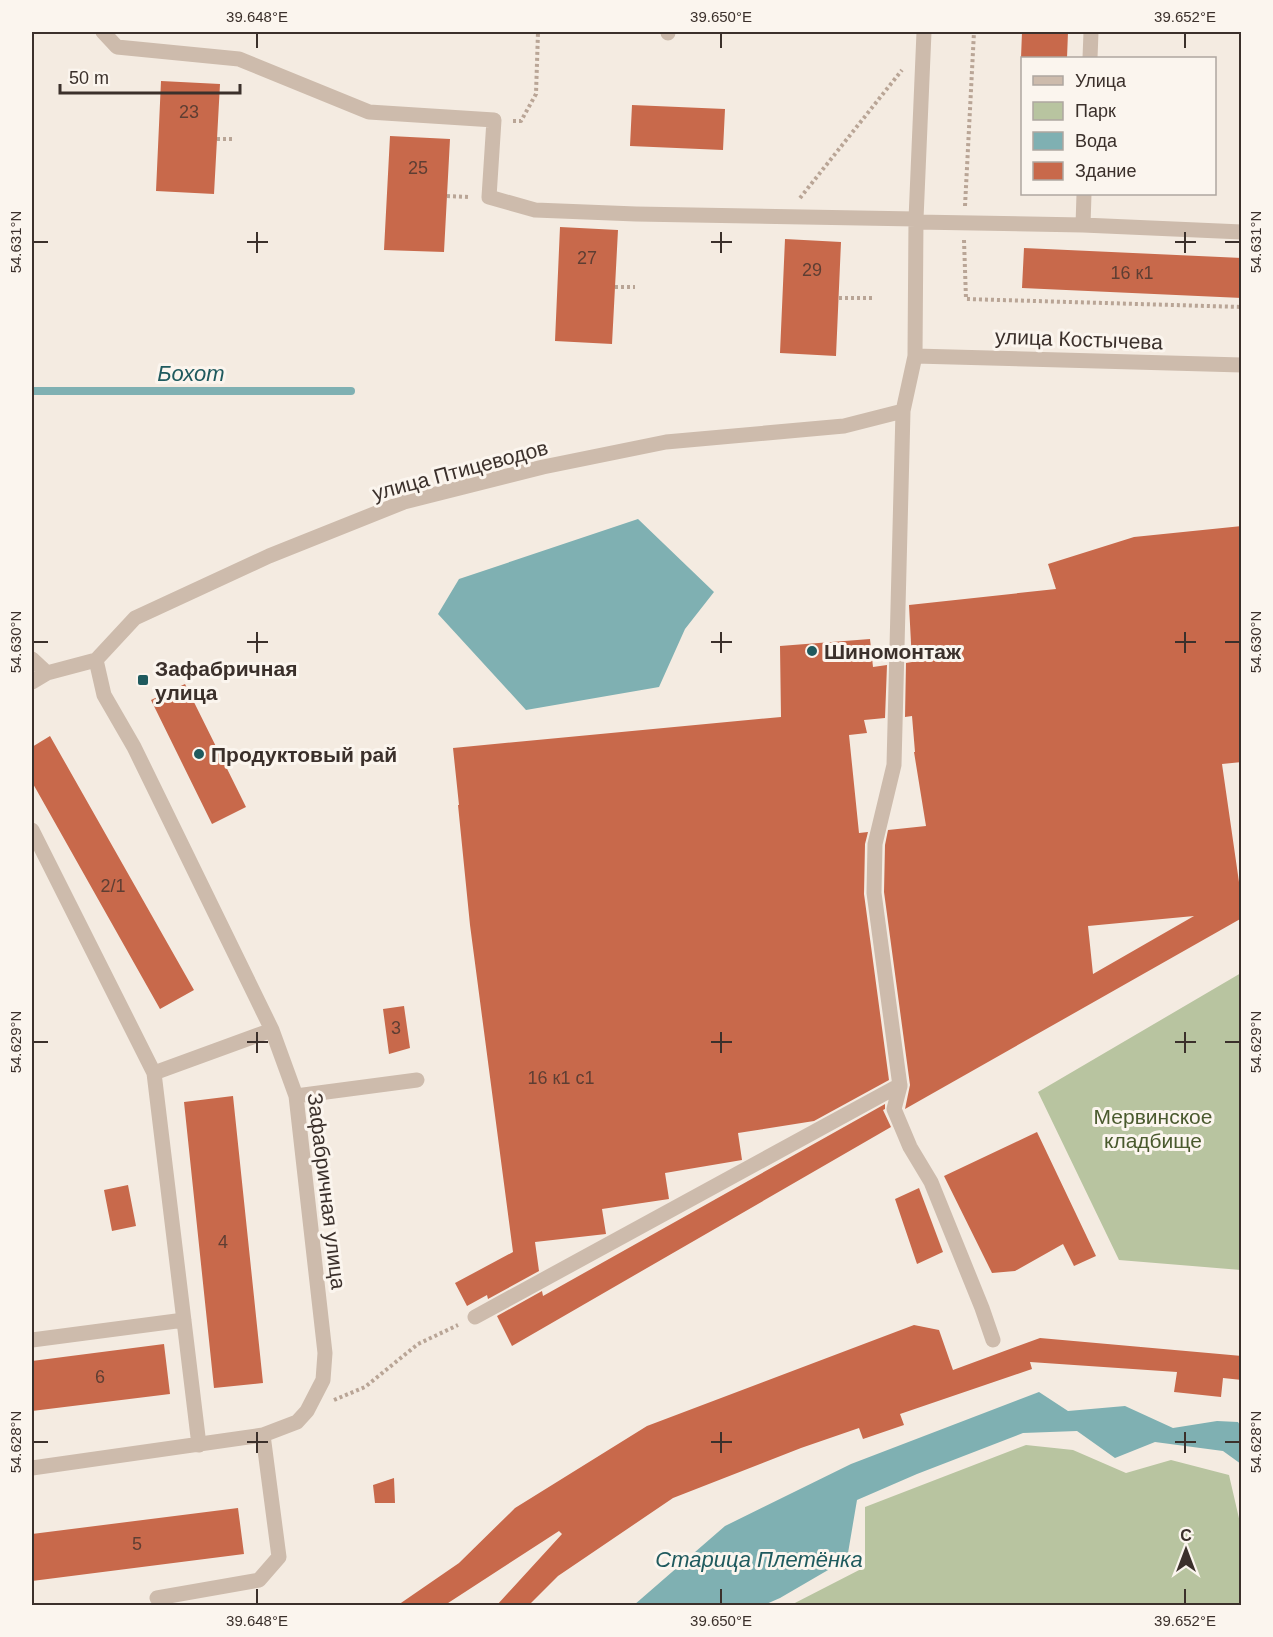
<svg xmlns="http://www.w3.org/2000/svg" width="1273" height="1637" viewBox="0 0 1273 1637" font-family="Arial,sans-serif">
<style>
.green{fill:#b8c4a0}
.water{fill:#7fb0b2}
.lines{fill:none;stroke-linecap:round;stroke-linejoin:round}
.stream{stroke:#7fb0b2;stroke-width:8}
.building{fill:#c8694b;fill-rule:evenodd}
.path{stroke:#b9a596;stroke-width:4;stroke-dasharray:3 3;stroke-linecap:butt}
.minor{stroke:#cdbbac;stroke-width:15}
.ticks{fill:none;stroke:#3b302b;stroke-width:2}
.poi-dot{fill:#1f5a5e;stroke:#fbf5ee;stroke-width:2}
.labels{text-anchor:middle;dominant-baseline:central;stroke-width:6;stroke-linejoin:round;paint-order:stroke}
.number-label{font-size:18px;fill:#5e3e33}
.street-label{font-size:21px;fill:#3b302b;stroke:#fbf5ee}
.poi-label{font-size:21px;font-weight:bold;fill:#3b302b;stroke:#fbf5ee;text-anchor:start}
.park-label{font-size:21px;fill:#4a5a2e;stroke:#fbf5ee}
.water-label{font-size:22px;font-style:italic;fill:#1f5a5e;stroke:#fbf5ee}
.neatline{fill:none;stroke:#3b302b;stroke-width:2}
.ticks-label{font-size:15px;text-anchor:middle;fill:#3b302b}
</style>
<rect width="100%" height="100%" fill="#f4ebe1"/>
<path class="green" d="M1241 973V1270L1119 1260 1038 1092Z
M1026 1445 1073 1450 1126 1473 1171 1460 1229 1475 1241 1527V1605H791L865 1567V1507Z"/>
<path class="water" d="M638 519 714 592 685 629 659 687 526 710 438 614 459 579Z
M1039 1392 1068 1411 1125 1406 1173 1428 1217 1421 1238 1422 1241 1427V1464L1223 1451 1155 1442 1115 1458 1077 1431 1023 1433 917 1474 857 1500 847 1559 780 1598 764 1605H634L725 1526 851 1464Z"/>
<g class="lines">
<path class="stream" d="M32 391H351"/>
</g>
<path class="building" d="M1022 32H1068L1067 58H1021Z
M161 81 220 84 214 194 156 191Z
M632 105 725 109 723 150 630 146Z
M390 136 450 139 444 252 384 250Z
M560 227 618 230 612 344 555 341Z
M785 239 841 242 836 356 780 353Z
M1024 248 1242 258V298L1022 288Z
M1242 526V762L1222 764 1240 889H1242V918L905 1109 910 1085 884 892 885 845 888 830 926 826 914 752H915L912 716 905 717 906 663 912 662 909 605 1056 589 1048 564 1134 537ZM1194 916 1093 974 1088 926Z
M870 639 873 667 887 665 885 718 864 720 867 733 849 735 859 833 868 832 865 844 864 894 889 1080 814 1121 738 1133 742 1160 665 1173 669 1199 602 1209 606 1234 535 1242 539 1271 488 1299 487 1295 467 1306 455 1283 513 1252 470 925 458 805H459L453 748 781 717 780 646Z
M185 684 246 807 212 824 151 700Z
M50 736 194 990 160 1009 32 782V747Z
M404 1006 410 1048 389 1054 383 1009Z
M233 1096 263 1383 214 1388 184 1102Z
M885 1104V1109L883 1110 891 1127 512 1346 497 1316 542 1291 543 1296Z
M1037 1132 1096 1256 1074 1266 1063 1244 1015 1271 992 1273 944 1176Z
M128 1185 136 1226 112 1231 104 1190Z
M919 1188 943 1252 917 1264 895 1199Z
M914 1325 939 1330 953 1370 1040 1338 1242 1356V1380L1223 1378 1221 1397 1174 1392 1177 1372 1030 1362 1032 1369 900 1414 904 1425 863 1439 859 1428 801 1448 673 1498 558 1576 529 1605H497L562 1534 559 1531 445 1605H398L459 1563 515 1508 647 1426Z
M164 1344 170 1394 32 1411V1361Z
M394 1478 395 1503H375L373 1485Z
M238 1508 244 1554 32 1581V1534Z"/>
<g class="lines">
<path class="path" d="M513 121H521L536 94 538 32
M217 139H235
M447 196 470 197
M800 198 902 70
M965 206 974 32
M964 240 966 299 1242 307
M615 287H635
M839 298H875
M334 1400 365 1387 418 1344 458 1325"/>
<path class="minor" d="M103 32 117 47 239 59 369 112 494 120 489 197 535 210 636 214 916 219
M924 32 916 219 915 356 903 411 894 765 875 844 874 893 900 1086 894 1109 910 1147 931 1182 982 1308 993 1340
M668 33V32
M1090 58 1091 32
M916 222 1083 225 1242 232
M1083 225 1084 194
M915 356 1242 365
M32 659 47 673
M32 682 47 673 96 660 135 618 269 556 404 502 543 467 666 442 844 426 903 411
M32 830 154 1073 199 1445
M154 1073 272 1030
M296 1096 417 1080
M475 1317 900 1085
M32 1340 184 1320
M32 1468 263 1435 297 1422 307 1411 323 1380 325 1353 296 1096 272 1030 134 747 104 695 96 660
M157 1598 259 1580 279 1557 263 1435"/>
</g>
<path class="ticks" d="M257 33V48M721 33V48M1185 33V48M257 232V253M721 232V253M1185 232V253M33 242H48M247 242H268M711 242H732M1175 242H1196M1225 242H1240M257 632V653M721 632V653M1185 632V653M33 642H48M247 642H268M711 642H732M1175 642H1196M1225 642H1240M257 1032V1053M721 1032V1053M1185 1032V1053M33 1042H48M247 1042H268M711 1042H732M1175 1042H1196M1225 1042H1240M257 1432V1453M721 1432V1453M1185 1432V1453M33 1442H48M247 1442H268M711 1442H732M1175 1442H1196M1225 1442H1240M257 1589V1604M721 1589V1604M1185 1589V1604"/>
<g class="poi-dot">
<circle cx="812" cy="651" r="6"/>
<rect x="137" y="674" width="12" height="12" rx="3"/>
<circle cx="199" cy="754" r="6"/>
</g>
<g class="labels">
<g class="number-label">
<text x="189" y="112">23</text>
<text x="418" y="168">25</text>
<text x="587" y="258">27</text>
<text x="812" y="270">29</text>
<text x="1132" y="273">16 к1</text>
<text x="113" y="886">2/1</text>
<text x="396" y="1028">3</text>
<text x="561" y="1078">16 к1 с1</text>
<text x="223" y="1242">4</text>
<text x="100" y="1377">6</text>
<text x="137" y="1544">5</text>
</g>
<g class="street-label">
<text transform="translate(1079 339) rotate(2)">улица Костычева</text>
<text transform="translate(460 470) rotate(-15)">улица Птицеводов</text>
<text transform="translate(327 1191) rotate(83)">Зафабричная улица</text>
</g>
<g class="poi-label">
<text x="824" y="651">Шиномонтаж</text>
<text x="155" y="668">Зафабричная<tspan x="155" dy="24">улица</tspan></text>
<text x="211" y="754">Продуктовый рай</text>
</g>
<g class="park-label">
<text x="1153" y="1116">Мервинское<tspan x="1153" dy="24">кладбище</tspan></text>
</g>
<g class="water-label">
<text x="191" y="373">Бохот</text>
<text x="759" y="1559">Старица Плетёнка</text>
</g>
</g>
<rect width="1273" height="1637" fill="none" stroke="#fbf5ee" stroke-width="66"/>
<rect x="1021" y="57" width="195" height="138" fill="#fbf5ee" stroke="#aea6a0" stroke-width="1.5"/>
<rect x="1033" y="76" width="30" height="9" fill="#cdbbac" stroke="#aea6a0" stroke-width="1.5"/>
<text x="1075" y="87" font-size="18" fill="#3b302b">Улица</text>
<rect x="1033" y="102" width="30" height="18" fill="#b8c4a0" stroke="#aea6a0" stroke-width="1.5"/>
<text x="1075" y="117" font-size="18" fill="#3b302b">Парк</text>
<rect x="1033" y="132" width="30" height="18" fill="#7fb0b2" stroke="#aea6a0" stroke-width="1.5"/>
<text x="1075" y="147" font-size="18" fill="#3b302b">Вода</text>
<rect x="1033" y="162" width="30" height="18" fill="#c8694b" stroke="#aea6a0" stroke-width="1.5"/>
<text x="1075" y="177" font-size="18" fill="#3b302b">Здание</text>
<g transform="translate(1186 1550)" stroke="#fbf5ee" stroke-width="4.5" paint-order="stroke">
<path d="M0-4.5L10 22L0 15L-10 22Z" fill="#3b302b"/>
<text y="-9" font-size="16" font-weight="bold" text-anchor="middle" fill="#3b302b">С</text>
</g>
<path d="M60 84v9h180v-9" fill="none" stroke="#3b302b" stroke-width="3"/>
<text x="69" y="84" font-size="18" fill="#3b302b" stroke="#fbf5ee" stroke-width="4.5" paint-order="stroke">50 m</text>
<rect x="33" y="33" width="1207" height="1571" class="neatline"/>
<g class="ticks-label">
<text x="257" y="22">39.648°E</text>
<text x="721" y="22">39.650°E</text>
<text x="1185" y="22">39.652°E</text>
<text transform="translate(16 242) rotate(-90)" y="5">54.631°N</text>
<text transform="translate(1256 242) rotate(-90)" y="5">54.631°N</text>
<text transform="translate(16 642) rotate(-90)" y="5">54.630°N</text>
<text transform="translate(1256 642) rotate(-90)" y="5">54.630°N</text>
<text transform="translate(16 1042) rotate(-90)" y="5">54.629°N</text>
<text transform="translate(1256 1042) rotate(-90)" y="5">54.629°N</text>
<text transform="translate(16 1442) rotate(-90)" y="5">54.628°N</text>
<text transform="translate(1256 1442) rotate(-90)" y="5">54.628°N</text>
<text x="257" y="1626">39.648°E</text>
<text x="721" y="1626">39.650°E</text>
<text x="1185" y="1626">39.652°E</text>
</g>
</svg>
